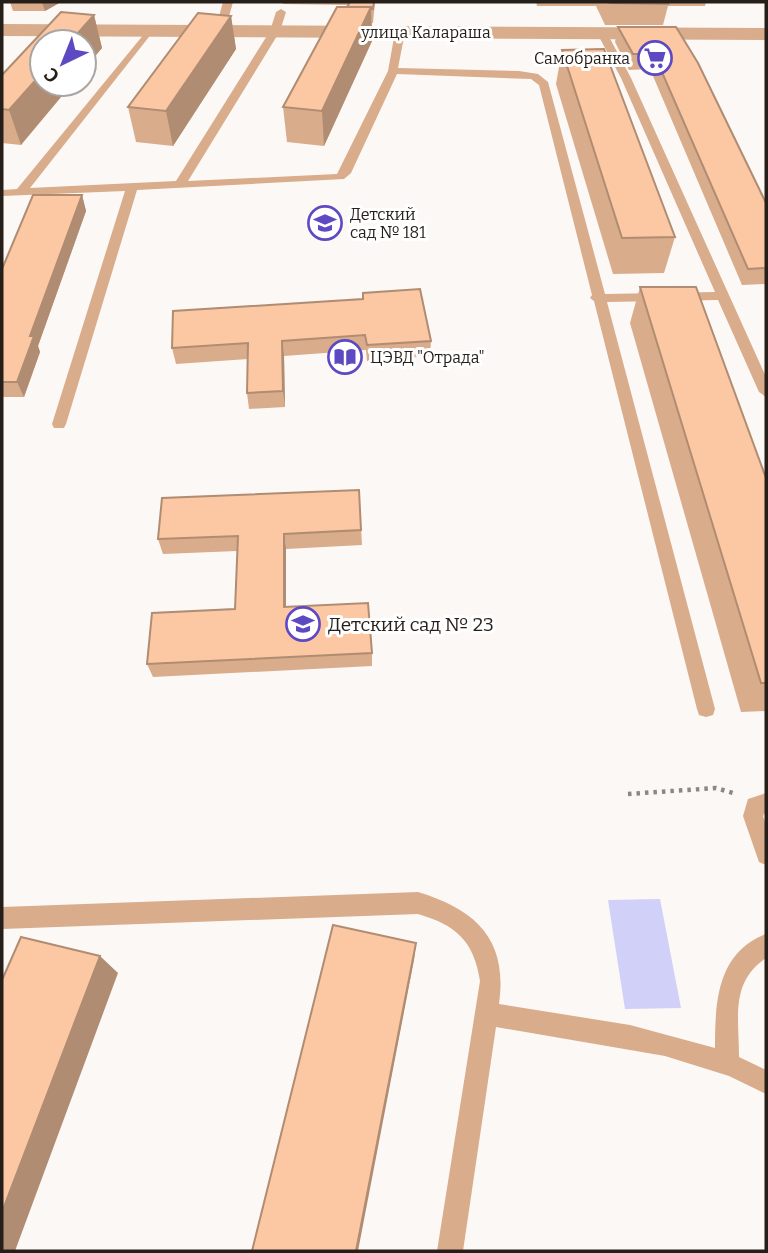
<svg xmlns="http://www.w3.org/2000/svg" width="768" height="1253" viewBox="0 0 768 1253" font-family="Bitter,serif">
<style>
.green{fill:#d0d0f8}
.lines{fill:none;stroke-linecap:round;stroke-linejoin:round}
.path{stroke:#8c8782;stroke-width:4.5;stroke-dasharray:3.5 5;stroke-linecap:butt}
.service{fill:#d9ac8b;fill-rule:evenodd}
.tertiary{fill:#d9ac8b;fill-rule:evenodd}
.wall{fill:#d9ac8c}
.shaded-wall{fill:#b08c72}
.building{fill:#fcc8a3;stroke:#b08c72;stroke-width:2}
.labels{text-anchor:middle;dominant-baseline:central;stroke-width:6;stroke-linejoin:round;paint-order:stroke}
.far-street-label{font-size:16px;fill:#261f19;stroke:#fff}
.far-poi-label{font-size:16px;fill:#261f19;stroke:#fff;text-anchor:start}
.poi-label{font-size:19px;fill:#261f19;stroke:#fff;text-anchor:start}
</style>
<rect width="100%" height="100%" fill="#fcf8f5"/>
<path class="green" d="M660 899 681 1008 625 1009 608 900Z"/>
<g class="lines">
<path class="path" d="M628 794 716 788 733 793"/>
<path class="service" d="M223 2H233L225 31 220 34 215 31Z
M281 9 286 12 280 31 188 181 337 174 388 71 395 32 400 29 405 32 398 68 519 71 538 74 548 82 605 294 715 292 621 78 597 33 602 30 607 33 631 78 766 377V397L759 392 718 300 607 302 715 709 713 715 706 717 699 715 697 709 594 301 590 298 592 295 539 85 531 79 397 74 351 173 344 179 137 190 66 424 64 428H54L52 424 125 191 2 196V190L17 189 149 28 152 29V33L30 188 176 181 270 31 276 12Z
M766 793V811L763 816 766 825V865L759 862 743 816 748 799Z
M418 892C477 910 508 940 499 1004L630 1025 715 1048C715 1002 717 953 766 934V958C730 982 739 1018 739 1057L766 1070V1094L729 1076 665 1056 496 1027 463 1251H437L480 981C474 941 456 925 418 914L2 929V907Z"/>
<path class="tertiary" d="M2 24 766 28V40L2 36Z"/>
</g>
<path class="wall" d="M10 2H61L45 11H13Z
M283 2H375L373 23H372V41L324 146 287 142 283 107 348 5 283 4Z
M536 2H706L705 6H668L663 25H605L596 6H537Z
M94 15 102 48 84 69V42L21 145 2 143V75Z
M231 16 236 49 173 146 136 142 128 107Z
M618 27H676L766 203V284L742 285 650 69 629 70 615 42Z
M562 50 675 237 664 273 613 274 556 84Z
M82 195 86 211 38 346 40 352 24 397H2V269Z
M640 287 766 478V711L741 712 630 323Z
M363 293 431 341 430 356 367 361 366 350 284 356 285 407 249 409 247 393 248 359 176 364 172 348 363 299Z
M359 490 362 545 286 549V607L372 653V666L153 677 147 664 235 609 237 551 163 554 158 539Z"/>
<path class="shaded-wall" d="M42 2H61L45 11Z
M371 7 372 41 324 146 322 111Z
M94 15 102 48 84 69V42H70Z
M231 16 236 49 173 146 166 111Z
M42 73V84H72L21 145 9 110Z
M82 195 86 211 38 346 40 352 24 397 17 382 30 336Z
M282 341 284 356 285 407 283 391Z
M284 534 286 549V621L284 607Z
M416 943 414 960 358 1251H356Z
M100 956 118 973 15 1251H2V1212Z"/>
<path class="building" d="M350 2H374L373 9H371V7H347Z
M608 2H667L668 4 609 3Z
M337 7H371L322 111 283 107Z
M61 12 94 15 70 42H42V73L9 110 2 109V75Z
M198 13 231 16 166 111 128 107Z
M618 27H676L698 63 766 203V268L748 269 654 54H633Z
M604 49 675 237 622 238 562 50Z
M33 195H82L30 336H34L17 382H2V269Z
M640 287H696L766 478V683H761Z
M420 289 431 341 367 345 365 335 282 341 283 391 247 393 248 343 172 348 173 311 363 299V293Z
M359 490 361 530 284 534V607L368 603 372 653 147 664 152 613 235 609 238 536 158 539 162 498Z
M333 925 416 943 356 1251H252Z
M21 937 100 956 2 1212V980Z"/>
<defs>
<g id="supermarket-ring" transform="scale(1.75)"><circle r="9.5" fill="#fff" stroke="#5d4ac3" stroke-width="1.5"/><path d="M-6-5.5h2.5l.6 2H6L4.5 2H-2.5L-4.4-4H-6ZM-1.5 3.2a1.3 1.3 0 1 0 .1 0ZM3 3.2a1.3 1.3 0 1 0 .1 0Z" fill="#5d4ac3"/></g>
<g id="school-ring" transform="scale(1.75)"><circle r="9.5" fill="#fff" stroke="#5d4ac3" stroke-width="1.5"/><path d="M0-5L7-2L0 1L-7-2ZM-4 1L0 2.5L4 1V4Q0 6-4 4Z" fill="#5d4ac3"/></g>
<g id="library-ring" transform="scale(1.75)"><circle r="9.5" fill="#fff" stroke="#5d4ac3" stroke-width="1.5"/><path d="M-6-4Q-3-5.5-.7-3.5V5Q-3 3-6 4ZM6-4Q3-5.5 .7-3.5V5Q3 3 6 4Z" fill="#5d4ac3"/></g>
</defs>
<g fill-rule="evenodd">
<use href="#supermarket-ring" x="655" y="58"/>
<use href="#school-ring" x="325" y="223"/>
<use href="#library-ring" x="345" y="357"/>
<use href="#school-ring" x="303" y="624"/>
</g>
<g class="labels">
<g class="far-street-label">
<text x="426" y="32">улица Калараша</text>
</g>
<g class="far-poi-label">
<text x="630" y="58" text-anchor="end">Самобранка</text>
<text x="350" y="214">Детский<tspan x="350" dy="18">сад № 181</tspan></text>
<text x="370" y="357">ЦЭВД "Отрада"</text>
</g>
<g class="poi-label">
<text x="328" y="624">Детский сад № 23</text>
</g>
</g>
<rect width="768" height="1253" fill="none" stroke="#261f19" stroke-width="7"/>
<g transform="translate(63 63) rotate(223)"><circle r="33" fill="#ffffff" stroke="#a8a5a3" stroke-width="2"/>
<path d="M0-5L12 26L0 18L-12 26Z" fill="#5d4ac3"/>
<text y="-10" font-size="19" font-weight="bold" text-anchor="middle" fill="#261f19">С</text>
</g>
</svg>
